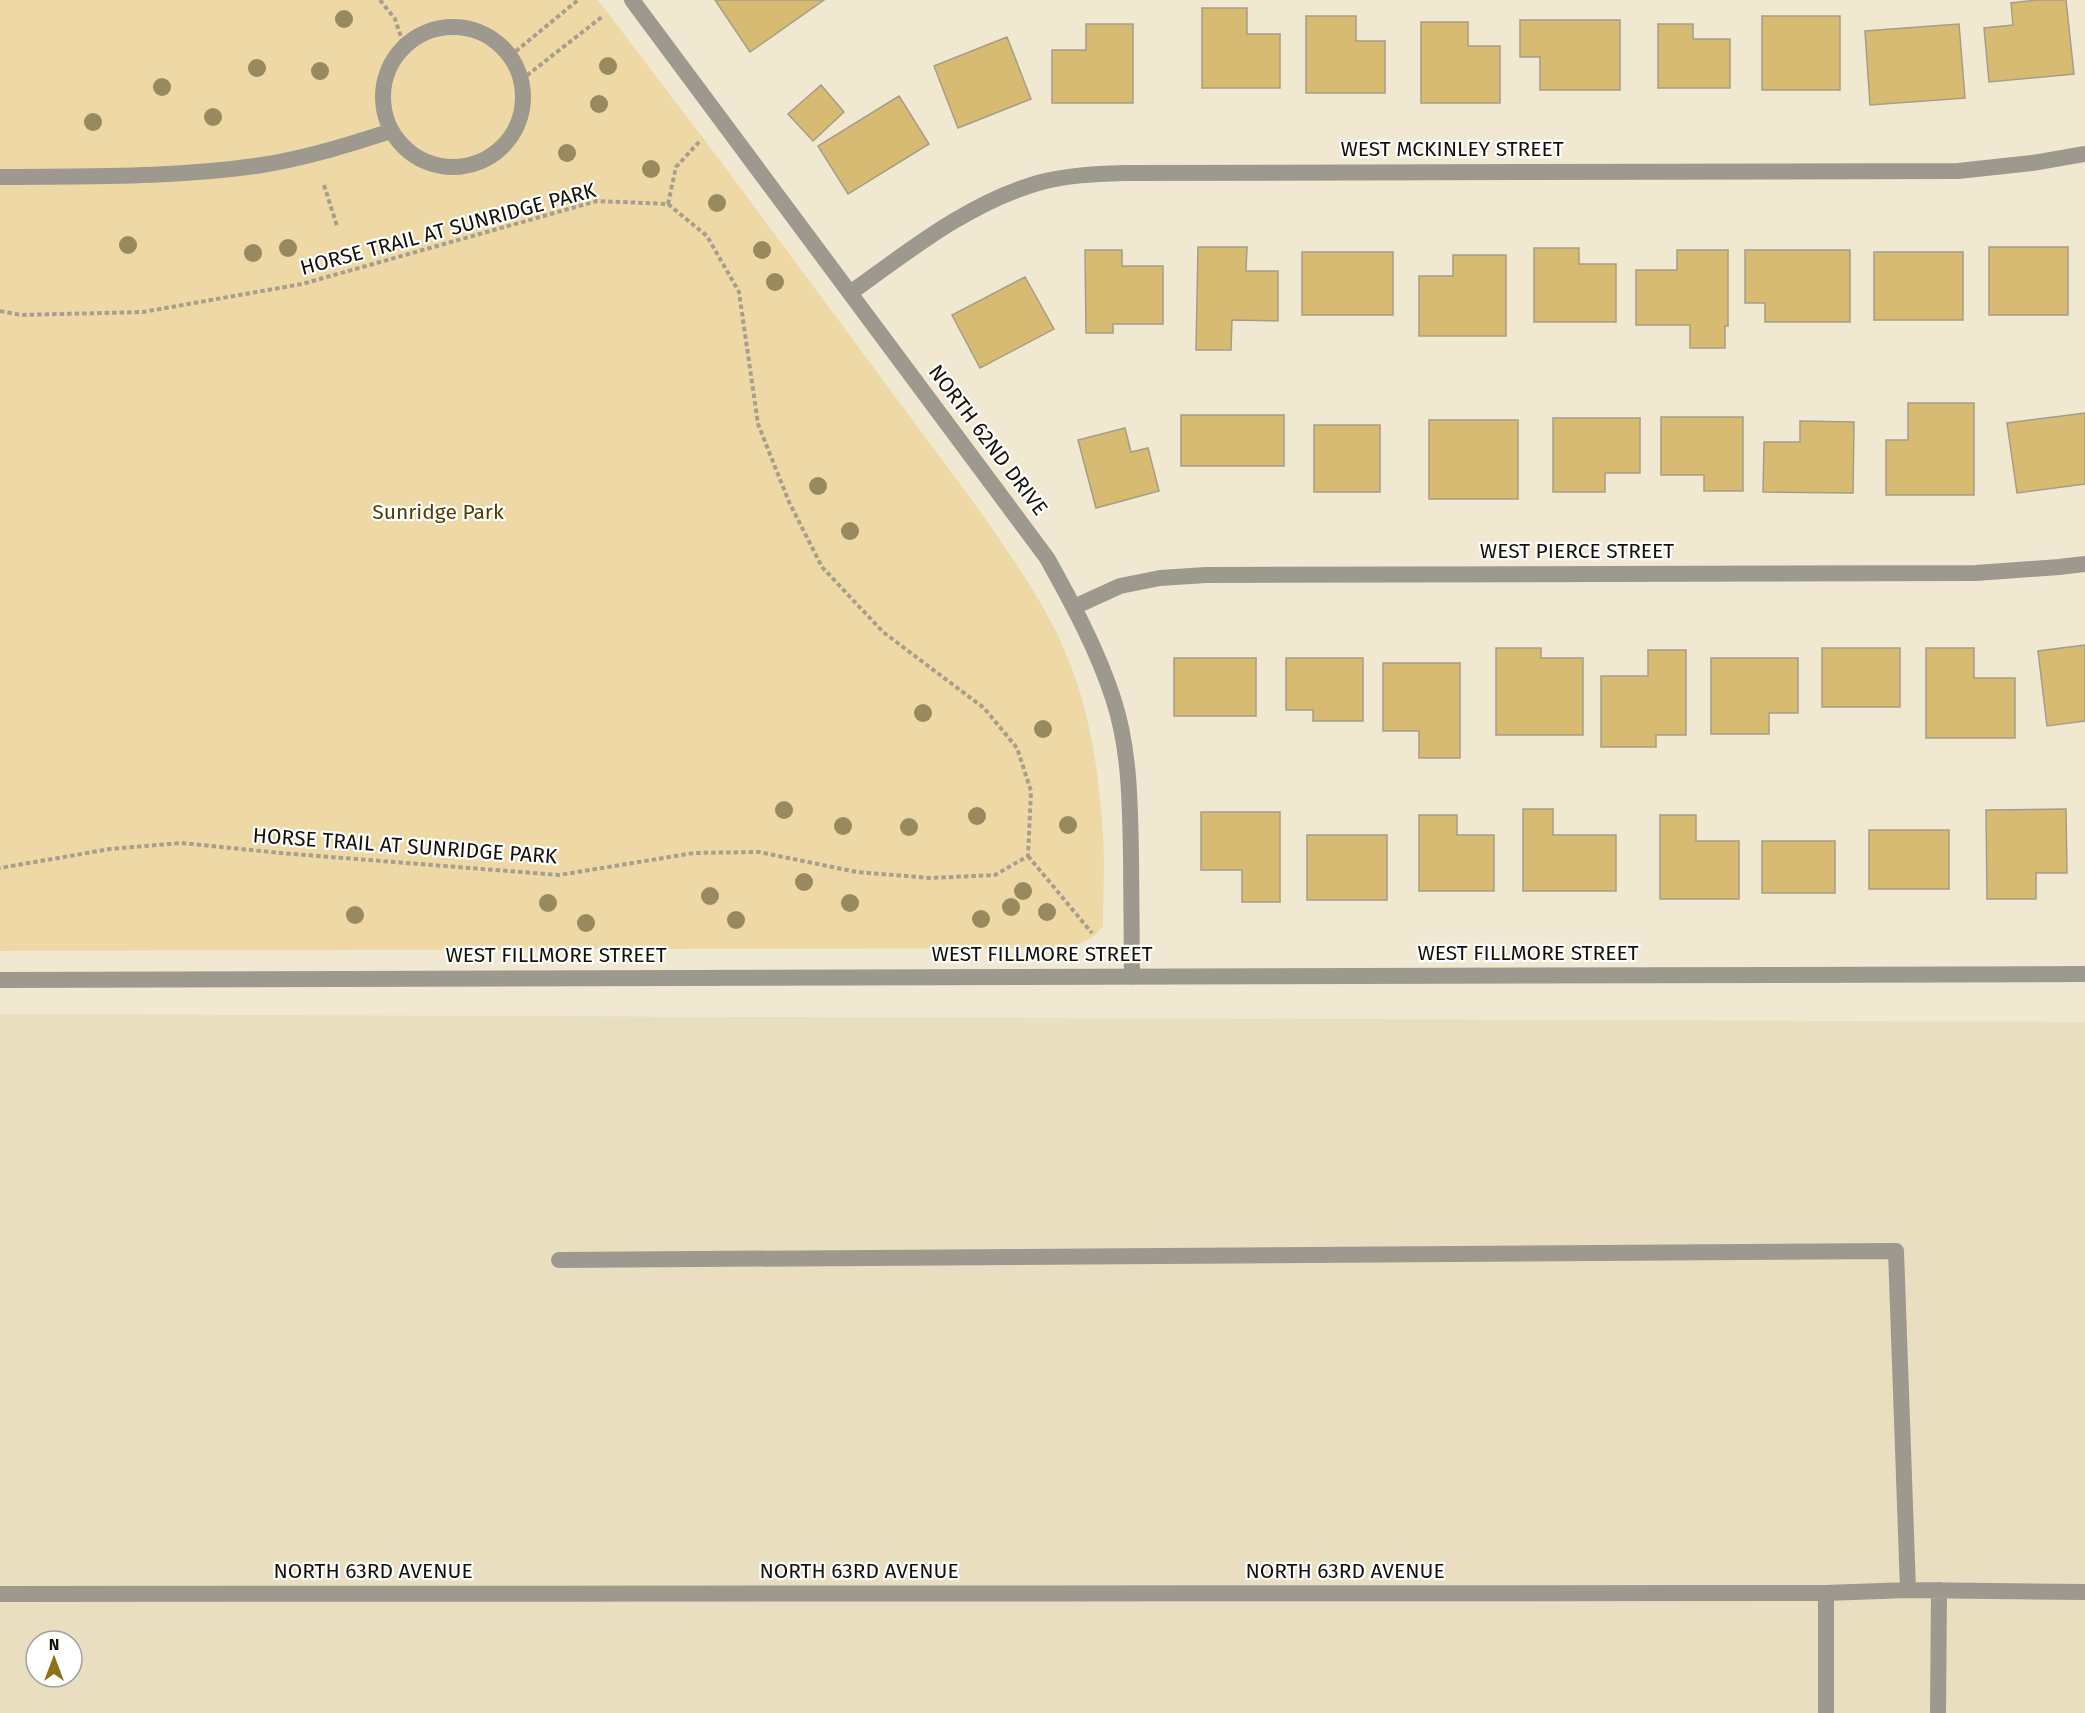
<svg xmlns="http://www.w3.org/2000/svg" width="2085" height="1713" viewBox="0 0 2085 1713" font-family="'Fira Sans',sans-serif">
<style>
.built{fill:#eadec0;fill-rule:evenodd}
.green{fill:#eed9a6}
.building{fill:#d8bb72;stroke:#a59d87;stroke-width:1.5}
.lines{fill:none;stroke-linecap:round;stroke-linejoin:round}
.path{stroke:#a69f8d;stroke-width:4;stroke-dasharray:4.5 3;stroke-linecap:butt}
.service{stroke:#9d998f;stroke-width:16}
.minor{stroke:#9d998f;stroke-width:16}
.tree{fill:#988a5e}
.labels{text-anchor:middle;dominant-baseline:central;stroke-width:4.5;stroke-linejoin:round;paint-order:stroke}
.street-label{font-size:21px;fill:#141109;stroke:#fff}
.park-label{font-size:21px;fill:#503d00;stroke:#fff}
</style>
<rect width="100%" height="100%" fill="#f1e8d1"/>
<path class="built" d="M0 1014 2085 1022V1713H0ZM36 1641H72V1677H36Z"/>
<path class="green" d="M0 0H598L722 163 977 507C1014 560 1054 615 1075 677 1092 725 1100 784 1103 834 1105 864 1103 895 1103 926 1094 939 1083 943 1068 948L0 951Z"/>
<path class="building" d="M715 0H824L750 52Z
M2037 0H2066L2074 74 1989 82 1984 28 2013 25 2011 3Z
M1202 8H1247V34H1280V88H1202Z
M1306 16H1356V41H1385V93H1306Z
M1762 16H1840V90H1762Z
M1520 20H1620V90H1540V57H1520Z
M1421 22H1468V46H1500V103H1421Z
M1086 24H1133V103H1052V50H1086Z
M1658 24H1693V39H1730V88H1658Z
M1959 24 1965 98 1870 105 1865 31Z
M1007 37 1031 99 958 128 934 66Z
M821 85 844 112 813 141 788 114Z
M899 96 929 144 848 194 818 146Z
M1198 247H1247L1246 271H1278V321L1232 320 1231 350H1196Z
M1989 247H2068V315H1989Z
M1534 248H1579V264H1616V322H1534Z
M1085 250H1122V266H1163V324H1113V333H1086Z
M1677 250H1728V326H1725V348H1690V325H1636V270H1677Z
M1745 250H1850V322H1765V303H1745Z
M1302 252H1393V315H1302Z
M1874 252H1963V320H1874Z
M1453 255H1506V336H1419V276H1453Z
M1025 277 1054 329 980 368 952 315Z
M1908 403H1974V495H1886V440H1908Z
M2085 413V484L2017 493 2007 423Z
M1181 415H1284V466H1181Z
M1661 417H1743V491H1704V475H1661Z
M1553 418H1640V473H1605V492H1553Z
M1429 420H1518V499H1429Z
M1800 421 1854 422 1853 493 1763 492 1764 442H1800Z
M1314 425H1380V492H1314Z
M1125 428 1131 452 1148 448 1159 491 1096 508 1078 440Z
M2085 645V721L2047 726 2038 651Z
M1496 648H1541V658H1583V735H1496Z
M1822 648H1900V707H1822Z
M1926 648H1974V678H2015V738H1926Z
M1648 650H1686V735H1656V747H1601V676H1648Z
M1174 658H1256V716H1174Z
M1286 658H1363V721H1313V710H1286Z
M1711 658H1798V713H1769V734H1711Z
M1383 663H1460V758H1419V731H1383Z
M1523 809H1553V835H1616V891H1523Z
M2066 809 2067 873H2036V899H1987L1986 810Z
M1201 812H1280V902H1242V870H1201Z
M1419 815H1457V835H1494V891H1419Z
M1660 815H1696V841H1739V899H1660Z
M1869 830H1949V889H1869Z
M1307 835H1387V900H1307Z
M1762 841H1835V893H1762Z"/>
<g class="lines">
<path class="path" d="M380 0 395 19 404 46
M510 56 578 0
M521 80 603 16
M324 185 337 226
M668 204 676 167 699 142
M0 311 21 315 143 312 302 284 597 201 668 204 707 236 739 292 758 424 789 502 822 567 883 632 984 708 1017 748 1031 791 1028 856 995 875 930 878 857 872 759 852 694 853 559 875 280 853 181 843 110 849 0 868
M1028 856 1092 933"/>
<path class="service" d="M559 1260 1896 1251 1908 1590
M1826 1593V1713
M0 1594 1826 1593 1908 1590 2085 1592
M1938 1713 1939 1590"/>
<path class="minor" d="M632 0 1047 558C1072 603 1097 649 1113 698 1130 749 1130 804 1131 857 1131 897 1132 937 1132 977
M383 97a70 70 0 1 1 140 0a70 70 0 1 1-140 0Z
M0 177C87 176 175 178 262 165 306 158 348 145 391 131
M850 293C909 251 968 203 1038 183 1066 175 1096 174 1125 173L1958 171 2032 163 2085 154
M1074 607 1120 586 1160 578 1206 575 1976 573 2059 567 2085 564
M0 980 2085 974"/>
</g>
<g class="tree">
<circle cx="344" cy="19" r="9"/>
<circle cx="608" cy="66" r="9"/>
<circle cx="257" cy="68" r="9"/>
<circle cx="320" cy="71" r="9"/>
<circle cx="162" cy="87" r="9"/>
<circle cx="599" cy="104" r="9"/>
<circle cx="213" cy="117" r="9"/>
<circle cx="93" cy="122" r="9"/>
<circle cx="567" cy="153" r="9"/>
<circle cx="651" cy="169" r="9"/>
<circle cx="717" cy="203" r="9"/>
<circle cx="128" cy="245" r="9"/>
<circle cx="288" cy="248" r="9"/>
<circle cx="762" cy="250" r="9"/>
<circle cx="253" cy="253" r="9"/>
<circle cx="775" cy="282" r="9"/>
<circle cx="818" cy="486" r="9"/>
<circle cx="850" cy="531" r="9"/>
<circle cx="923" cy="713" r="9"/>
<circle cx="1043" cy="729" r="9"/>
<circle cx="784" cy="810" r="9"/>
<circle cx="977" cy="816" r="9"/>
<circle cx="1068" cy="825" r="9"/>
<circle cx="843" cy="826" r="9"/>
<circle cx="909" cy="827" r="9"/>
<circle cx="804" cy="882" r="9"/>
<circle cx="1023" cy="891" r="9"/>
<circle cx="710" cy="896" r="9"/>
<circle cx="548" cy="903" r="9"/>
<circle cx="850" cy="903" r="9"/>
<circle cx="1011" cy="907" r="9"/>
<circle cx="1047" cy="912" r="9"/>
<circle cx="355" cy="915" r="9"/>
<circle cx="981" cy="919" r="9"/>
<circle cx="736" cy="920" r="9"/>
<circle cx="586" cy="923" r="9"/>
</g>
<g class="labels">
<g class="street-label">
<text x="1452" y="149">WEST MCKINLEY STREET</text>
<text transform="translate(448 229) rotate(-15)">HORSE TRAIL AT SUNRIDGE PARK</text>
<text transform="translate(988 440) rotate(53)">NORTH 62ND DRIVE</text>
<text x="1577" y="551">WEST PIERCE STREET</text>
<text transform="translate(405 846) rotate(4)">HORSE TRAIL AT SUNRIDGE PARK</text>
<text x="1528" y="953">WEST FILLMORE STREET</text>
<text x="1042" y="954">WEST FILLMORE STREET</text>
<text x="556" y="955">WEST FILLMORE STREET</text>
<text x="373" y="1571">NORTH 63RD AVENUE</text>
<text x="859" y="1571">NORTH 63RD AVENUE</text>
<text x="1345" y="1571">NORTH 63RD AVENUE</text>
</g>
<g class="park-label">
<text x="438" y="512">Sunridge Park</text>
</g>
</g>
<g transform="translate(54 1659)"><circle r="28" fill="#ffffff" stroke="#a1a09d" stroke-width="1.5"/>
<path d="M0-4.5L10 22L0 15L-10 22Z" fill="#8f7116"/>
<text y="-9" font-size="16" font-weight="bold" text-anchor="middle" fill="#141109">N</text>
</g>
</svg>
